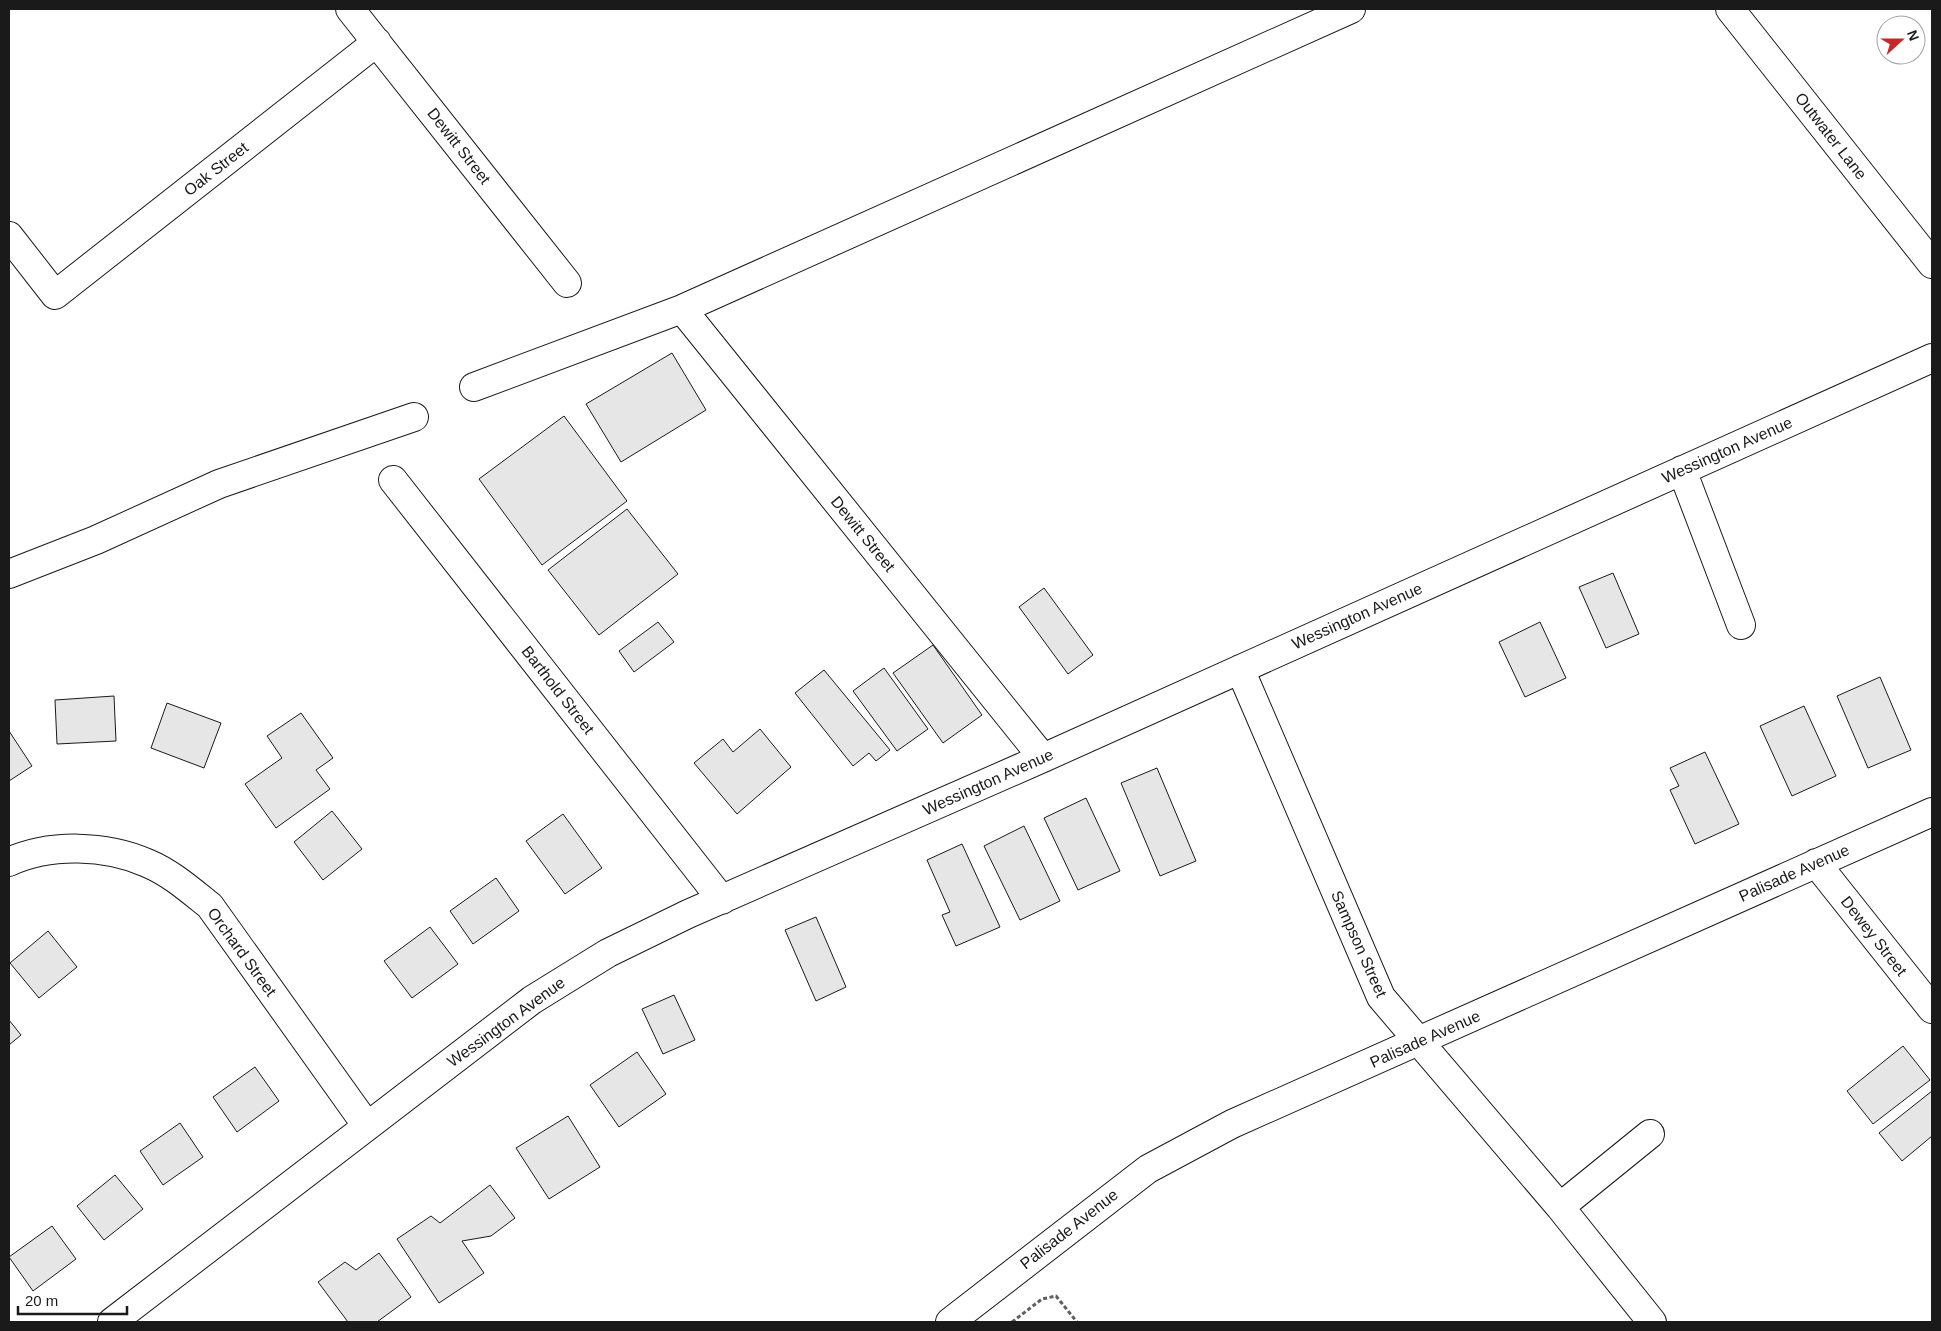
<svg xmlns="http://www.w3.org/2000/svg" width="1941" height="1331" viewBox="0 0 1941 1331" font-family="Arial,sans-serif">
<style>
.building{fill:#e6e6e6;stroke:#1a1a1a}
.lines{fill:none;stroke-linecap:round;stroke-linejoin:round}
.minor-casing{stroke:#1a1a1a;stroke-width:30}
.path{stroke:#5f5f5f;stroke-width:3;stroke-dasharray:4 2.5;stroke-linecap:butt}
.minor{stroke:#fff;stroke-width:28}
.labels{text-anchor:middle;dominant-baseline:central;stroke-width:4;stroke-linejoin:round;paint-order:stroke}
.street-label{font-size:16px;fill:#1a1a1a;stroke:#fff}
</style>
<rect width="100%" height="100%" fill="#fff"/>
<path class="building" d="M672 353 706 410 621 462 586 404Z
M564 416 627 501 542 565 479 479Z
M627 509 678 574 599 635 548 570Z
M1613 573 1639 634 1606 648 1579 587Z
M1044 588 1093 655 1068 674 1019 607Z
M658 622 674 642 634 672 619 651Z
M1540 622 1566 678 1525 697 1499 642Z
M933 645 982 715 943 743 893 673Z
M884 668 928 729 897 751 853 691Z
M824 670 890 750 876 761 869 753 853 766 795 693Z
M1880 677 1911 750 1868 768 1837 696Z
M114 696 116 741 57 744 55 700Z
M167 703 221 723 204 768 151 748Z
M1804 706 1836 776 1792 796 1760 726Z
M301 713 333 758 316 770 330 789 276 828 245 784 282 758 267 736Z
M760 729 791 767 737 814 694 763 723 739 733 752Z
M9 731 32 766 9 781Z
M1705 752 1739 824 1695 844 1670 790 1679 786 1670 768Z
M1157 768 1196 861 1160 876 1121 783Z
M1086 798 1120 871 1078 890 1044 818Z
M332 811 362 849 323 880 294 842Z
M563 814 602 868 565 894 526 841Z
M1024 826 1060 901 1020 920 984 846Z
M962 844 1000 927 956 946 942 915 950 912 927 860Z
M496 878 519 911 473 944 450 911Z
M816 917 846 987 816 1001 785 930Z
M430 927 458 964 412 998 384 961Z
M48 931 77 967 39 998 10 963Z
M674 995 695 1040 663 1054 642 1009Z
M9 1020 21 1035 9 1045Z
M1903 1046 1930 1080 1873 1124 1847 1091Z
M637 1052 666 1094 619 1127 590 1085Z
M255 1067 279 1101 237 1132 213 1097Z
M1932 1091V1136L1902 1161 1879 1133Z
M568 1116 600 1167 549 1199 516 1148Z
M180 1123 203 1157 163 1185 140 1151Z
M115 1175 143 1209 104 1240 77 1206Z
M490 1185 515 1218 491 1236 462 1241 484 1273 439 1303 397 1239 431 1216 440 1223Z
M52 1226 76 1259 33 1291 9 1257Z
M379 1253 411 1297 377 1322H348L318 1282 345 1262 356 1270Z"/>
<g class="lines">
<g class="minor-casing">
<path id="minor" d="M350 9 567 283
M1730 9 1932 264
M9 236 55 295 377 42
M682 309 1043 758
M474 387 682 309 1351 9
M1682 470 1741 625
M393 480 722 900
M9 574 96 540 219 484 414 417
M1240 669 1381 997 1560 1207 1652 1322
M9 862C50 843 106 845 147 863 171 873 190 890 210 906L367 1126
M1816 863 1932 1009
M1560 1207 1650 1134
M112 1322 532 1000 608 953 688 914 1043 758 1932 358
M950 1322 1148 1169 1232 1124 1932 812"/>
</g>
<path class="path" d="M1012 1322 1042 1299 1056 1296 1077 1322"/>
<use href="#minor" class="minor"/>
</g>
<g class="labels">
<g class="street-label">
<text transform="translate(1831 136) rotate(52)">Outwater Lane</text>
<text transform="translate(459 146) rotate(52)">Dewitt Street</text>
<text transform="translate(216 169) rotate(-38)">Oak Street</text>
<text transform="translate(1727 450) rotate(-24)">Wessington Avenue</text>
<text transform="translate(863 534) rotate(51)">Dewitt Street</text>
<text transform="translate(1357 616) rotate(-24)">Wessington Avenue</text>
<text transform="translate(558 690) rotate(52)">Barthold Street</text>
<text transform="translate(988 782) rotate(-24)">Wessington Avenue</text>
<text transform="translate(1794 873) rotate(-24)">Palisade Avenue</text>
<text transform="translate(1874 936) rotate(52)">Dewey Street</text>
<text transform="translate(1359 944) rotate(66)">Sampson Street</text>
<text transform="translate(242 952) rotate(54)">Orchard Street</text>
<text transform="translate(506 1022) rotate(-36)">Wessington Avenue</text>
<text transform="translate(1425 1039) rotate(-24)">Palisade Avenue</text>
<text transform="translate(1069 1229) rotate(-38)">Palisade Avenue</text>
</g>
</g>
<rect width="1941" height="1331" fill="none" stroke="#1a1a1a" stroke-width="20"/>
<g transform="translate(1901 40) rotate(69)"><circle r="24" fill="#ffffff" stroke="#a3a3a3"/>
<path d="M0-4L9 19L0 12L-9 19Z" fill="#c62828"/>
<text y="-8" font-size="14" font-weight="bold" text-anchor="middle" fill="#1a1a1a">N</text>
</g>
<path d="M18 1306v8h109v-8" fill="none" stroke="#1a1a1a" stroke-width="2.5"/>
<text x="25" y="1306" font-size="15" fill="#1a1a1a" stroke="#ffffff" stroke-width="4" paint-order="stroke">20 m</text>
</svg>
